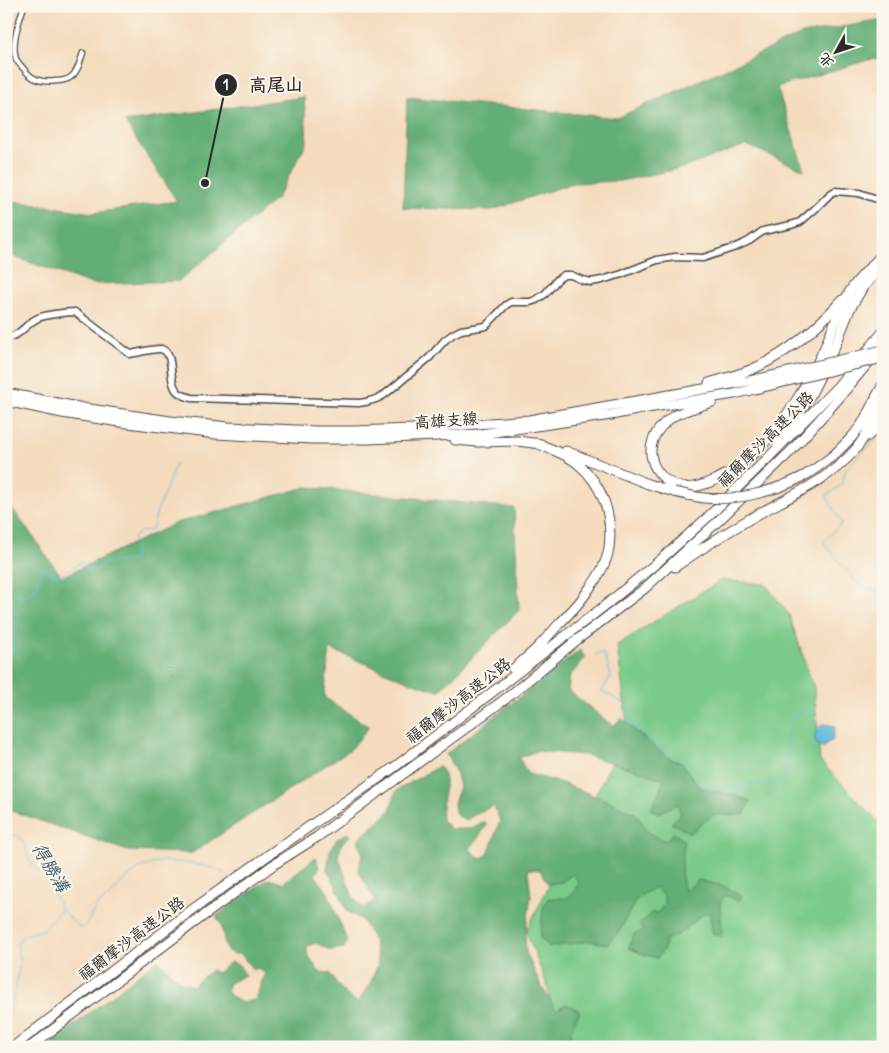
<svg xmlns="http://www.w3.org/2000/svg" width="889" height="1053" viewBox="0 0 889 1053" font-family="Delius,'LXGW WenKai TC',sans-serif">
<style>
.green{fill:#7bca8a;stroke:#537a5a}
.forest{fill:#64ae76;stroke:#486c50}
.water{fill:#60bdde;stroke:#467484}
.lines{fill:none;stroke-linecap:round;stroke-linejoin:round}
.stream{stroke:#60bdde;stroke-width:1}
.street-casing{stroke:#494541;stroke-width:7}
.secondary-casing{stroke:#494541;stroke-width:9}
.highway-casing{stroke:#494541;stroke-width:11}
.street{stroke:#fff;stroke-width:4.5}
.secondary{stroke:#fff;stroke-width:6}
.highway{stroke:#fff;stroke-width:9}
.highway-bridge-casing{stroke:#494541;stroke-width:11;stroke-linecap:butt}
.highway-bridge{stroke:#fff;stroke-width:9}
.labels{text-anchor:middle;dominant-baseline:central;stroke-width:4;stroke-linejoin:round;paint-order:stroke}
.street-label{font-size:16px;fill:#2b2b2b;stroke:#fbf7ec}
.water-label{font-size:18px;font-style:italic;fill:#3e5e6a;stroke:#fbf7ec}
.leader{fill:none;stroke:#2b2b2b;stroke-width:2}
.callout-dot{fill:#2b2b2b;stroke:#fbf7ec;stroke-width:2}
.mark-label{font-size:15px;text-anchor:middle;font-weight:bold;fill:#fff}
.callout-label{font-size:18px;text-anchor:middle;font-weight:bold;fill:#2b2b2b;stroke:#fbf7ec;stroke-width:4;stroke-linejoin:round;paint-order:stroke}
</style>
<rect width="100%" height="100%" fill="#fbf7ec"/>
<filter id="ink" filterUnits="userSpaceOnUse"><feTurbulence type="fractalNoise" baseFrequency=".02" numOctaves="2"/><feDisplacementMap in="SourceGraphic" scale="10" xChannelSelector="R" yChannelSelector="G"/><feConvolveMatrix kernelMatrix="1 2 1 2 8 2 1 2 1" color-interpolation-filters="sRGB"/></filter>
<filter id="wash" filterUnits="userSpaceOnUse"><feTurbulence type="fractalNoise" baseFrequency=".0096" numOctaves="4" result="noise"/><feDisplacementMap in="SourceGraphic" scale="20" xChannelSelector="R" yChannelSelector="G"/><feGaussianBlur stdDeviation="1.12" result="paint"/><feColorMatrix in="noise" values="0 0 0 0 0 0 0 0 0 0 0 0 0 0 0 0 0 1.4 0 .05"/><feComposite in="paint" operator="in"/></filter>
<g filter="url(#wash)">
<rect width="100%" height="100%" fill="#f4dbbe"/>
<path class="green" d="M721 580 765 584 789 615 814 688 820 761 879 823 883 824V1047H559L548 988 526 931 628 731 617 645Z"/>
<path class="forest" d="M883 20V58L868 60 777 87 804 170 746 145 682 168 620 181 573 183 492 210 403 208 407 97 617 118 802 34Z
M304 97 307 142 277 198 179 281 92 284 6 254V200L93 213 177 201 125 122Z
M307 487 514 508 519 610 439 691 410 682 330 649 324 697 369 727 351 749 192 853 128 851 6 809V500L62 577 176 523Z
M580 650 585 658 570 676 568 690 613 726 621 718 658 750 673 760 682 763 699 787 736 796 750 801 744 815H713L690 833 671 823 681 814 677 804 659 813 651 810 664 780 643 772 585 755 536 751 519 758 528 774 562 783 605 800 635 813 649 833 665 841 674 833 684 841 681 873 685 891 699 880 727 887 742 897 739 901 725 895 720 904 722 932 721 936 713 934 709 912C701 913 691 926 683 931 678 935 671 937 665 940L664 949 657 958 642 954 629 948 634 934 641 932 643 929 639 925 652 912 658 913 664 904V897L655 887 637 898 619 932 607 944 590 941 550 947 540 938 543 908 548 898H568L574 891 579 883 573 874 562 882 548 884 540 870 528 869 531 897 525 935 526 952 540 984 556 1010 566 1004 580 1011 571 1030 572 1040 590 1042 593 1047H51L53 1041 158 960 181 982 193 986 211 970 217 973 231 962 239 965 245 975 229 983 226 992 240 1002 255 1000 265 973 258 968 253 970 241 954H234L226 950 221 924 216 916 268 879 283 883 316 857 319 868 315 875 328 893 347 941 344 948 330 950 316 943 307 946V953L319 972 330 973C338 986 344 995 358 1002L370 984 378 964 374 941 362 920 347 911 335 884 327 870 330 851 337 839 347 833 351 835 342 843 338 856 353 897 364 908 375 900 358 870 363 854 357 840 375 825 390 810 396 791 439 766C450 782 443 789 442 807 441 811 442 816 442 820L451 829H470L484 821 487 825 470 849 480 859 488 854 500 821 494 806 479 812 466 820 456 815 454 803 460 787 457 774 446 754Z"/>
<path class="water" d="M823 724 835 726 832 741 827 742 823 749 815 742V734Z"/>
<g class="lines">
<path class="stream" d="M883 433 846 468 842 484 826 496 842 523 823 542 858 584 883 594
M595 655 598 653 604 654 611 676 602 691 620 701 629 708 632 726 668 755 685 760 702 785 721 787 749 784 775 785 787 774 786 745 791 718 807 708 820 729
M6 659 11 656 16 632 17 614 8 603 14 596 27 595 37 588 38 576 44 566 54 575 64 574 81 562 86 569 96 571 105 562H117L131 560 135 554 133 538 140 532 152 530 154 523 157 511 161 502 176 463
M6 834 10 837 17 834 25 845 30 863 47 879 61 909 43 930 23 935 17 944 20 964 10 1015 6 1020
M242 892 258 910
M61 909 81 929 88 922 96 906 112 894 122 882 141 867 163 861 190 863 216 869 224 873 229 878"/>
</g>
</g>
<g filter="url(#ink)">
<g class="lines">
<g class="street-casing">
<path id="street" d="M24 6C19 22 11 42 16 59 18 63 20 65 23 68 32 80 42 83 56 81 61 81 67 80 71 77 78 72 80 61 83 53"/>
</g>
<g class="secondary-casing">
<path id="secondary" d="M6 338C19 337 25 325 36 319 42 315 67 312 75 312L130 354C139 353 153 348 161 349 176 353 167 380 177 391 180 395 186 396 191 398L359 403C368 402 376 400 384 395L429 358 445 340 453 334 461 330 486 326 506 305 511 302H530L536 300 545 294 558 279 564 275H571L582 280 591 282 602 280 622 274 657 260 675 257 703 258 736 247 749 241 763 231 791 225 800 222 816 208 830 194 835 191 859 193 877 199 883 196"/>
</g>
<g class="highway-casing">
<path id="highway" d="M709 383C725 378 743 374 757 367 791 351 817 328 842 300
M6 393 83 408 170 421 229 427 316 431H354L412 429 529 420 754 380
M6 401 62 413 120 422 216 434 313 439H368L481 434 611 415 647 408 734 394 755 389
M712 402C701 406 681 411 672 417 655 429 644 448 656 469 666 484 681 491 698 486 758 471 801 399 825 347 833 327 840 306 852 288 861 276 872 265 883 254
M868 436 883 422
M455 440 478 442 517 441 541 444
M778 442 798 416 811 394 836 344 850 309 863 287 883 265
M566 451 648 484 674 492
M834 455 852 437 862 424 883 384
M675 567C702 548 730 530 760 513 793 495 830 479 855 450 867 436 874 419 883 403
M513 669C521 662 529 656 536 649 544 641 552 632 559 624 570 613 581 602 589 589 598 578 607 562 609 548 613 516 603 484 577 463 565 453 550 449 536 443
M13 1047 185 915 267 856 396 766 607 604 659 561 709 516 768 458 837 387 883 332
M30 1047 191 925 273 865 317 837 508 697 578 639 644 589 715 524 791 451 839 398 883 345"/>
</g>
<use href="#street" class="street"/>
<use href="#secondary" class="secondary"/>
<use href="#highway" class="highway"/>
<g class="highway-bridge-casing">
<path id="highway-bridge" d="M754 380 883 350
M755 389 883 358
M674 492C684 494 694 497 704 498 737 501 773 492 802 477 813 471 823 463 834 455"/>
</g>
<use href="#highway-bridge" class="highway-bridge"/>
</g>
</g>
<g class="labels">
<g class="street-label">
<text transform="translate(446 420) rotate(-4)">高雄支線</text>
<text transform="translate(765 439) rotate(-45)">福爾摩沙高速公路</text>
<text transform="translate(458 700) rotate(-38)">福爾摩沙高速公路</text>
<text transform="translate(131 938) rotate(-37)">福爾摩沙高速公路</text>
</g>
<g class="water-label">
<text transform="translate(51 867) rotate(59)">得勝溝</text>
</g>
</g>
<path class="leader" d="M205 183L226 85"/>
<g class="callout-dot">
<circle cx="205" cy="183" r="5"/>
<circle cx="226" cy="85" r="12"/>
</g>
<g class="mark-label">
<text x="226" y="90">1</text>
</g>
<g class="callout-label">
<text x="276" y="91">高尾山</text>
</g>
<rect width="889" height="1053" fill="none" stroke="#fbf7ec" stroke-width="25"/>
<g transform="translate(836 52) rotate(230)" stroke="#fbf7ec" stroke-width="4" paint-order="stroke">
<path d="M0-4L9 19L0 12L-9 19Z" fill="#2b2b2b"/>
<text y="-8" font-size="14" font-weight="bold" text-anchor="middle" fill="#2b2b2b">北</text>
</g>
</svg>
